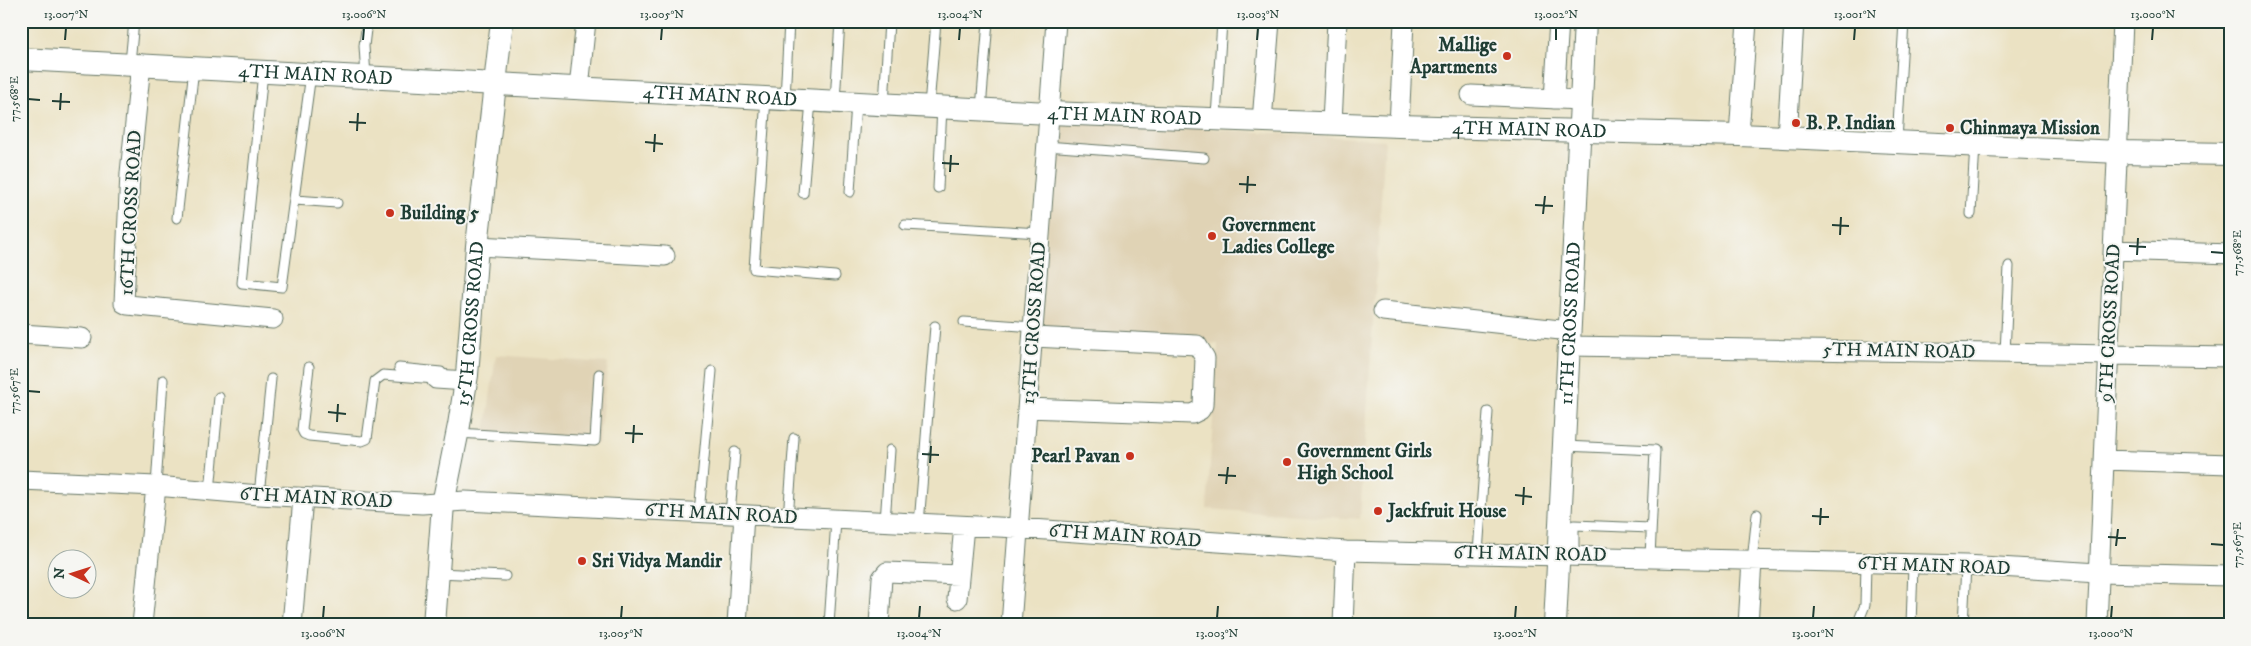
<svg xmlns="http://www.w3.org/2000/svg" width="2251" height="646" viewBox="0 0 2251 646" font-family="'IM FELL DW Pica',serif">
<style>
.built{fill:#e0d3b5}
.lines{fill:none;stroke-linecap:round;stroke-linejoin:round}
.service-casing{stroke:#676;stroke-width:11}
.minor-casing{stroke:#676;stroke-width:21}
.tertiary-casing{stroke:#676;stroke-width:24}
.service{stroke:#fff;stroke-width:9}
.minor{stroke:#fff;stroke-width:19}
.tertiary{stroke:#fff;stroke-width:22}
.ticks{fill:none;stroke:#1f3d34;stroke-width:2}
.poi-dot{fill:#c8321e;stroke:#f6f6f2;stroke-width:2}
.labels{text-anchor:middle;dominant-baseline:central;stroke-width:4;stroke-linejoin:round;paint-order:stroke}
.poi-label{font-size:19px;font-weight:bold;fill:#1f3d34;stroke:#f6f6f2;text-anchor:start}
.street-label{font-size:19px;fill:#1f3d34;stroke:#f6f6f2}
.neatline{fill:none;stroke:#1f3d34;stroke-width:2}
.ticks-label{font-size:12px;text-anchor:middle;fill:#1f3d34}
</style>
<rect width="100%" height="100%" fill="#f6f6f2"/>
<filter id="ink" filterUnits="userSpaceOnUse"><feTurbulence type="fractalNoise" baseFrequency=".02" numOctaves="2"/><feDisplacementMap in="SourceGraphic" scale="10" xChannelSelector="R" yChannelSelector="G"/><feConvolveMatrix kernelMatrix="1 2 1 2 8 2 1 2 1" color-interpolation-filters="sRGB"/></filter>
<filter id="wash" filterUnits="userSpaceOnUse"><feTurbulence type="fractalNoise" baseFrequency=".0096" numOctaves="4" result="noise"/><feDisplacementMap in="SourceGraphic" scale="20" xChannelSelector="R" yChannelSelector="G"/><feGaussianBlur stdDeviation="1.12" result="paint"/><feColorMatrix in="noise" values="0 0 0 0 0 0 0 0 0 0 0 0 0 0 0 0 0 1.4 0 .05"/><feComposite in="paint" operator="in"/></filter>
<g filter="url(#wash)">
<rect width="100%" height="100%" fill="#ebe2c3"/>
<path class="built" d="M1054 119 1385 140 1360 519 1207 509 1218 344 1040 333Z
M496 355 608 363 598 444 484 440Z"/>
</g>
<g filter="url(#ink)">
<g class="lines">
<g class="service-casing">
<path id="service" d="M130 63 134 21
M263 72 242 283 282 287 311 74
M366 77 364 46 367 21
M766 98 754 269 835 276
M785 99 789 21
M835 101 840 21
M884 104 889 21
M929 106 936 21
M981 109 988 21
M1216 118 1222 21
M1897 141 1904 21
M1046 146 1204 158
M938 188 942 107
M850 192 856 103
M803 193 811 101
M295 200 337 203
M1971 214 1975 145
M177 218 194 68
M905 225 1040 233
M964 322 1033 327
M2005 353 2009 266
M309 367 302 430 304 434 309 436 362 441 367 439 375 381 383 375 436 379
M399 368 441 372
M458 433 595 441 599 374
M1564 446 1655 450 1650 557
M156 486 163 380
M210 491 219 397
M259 495 271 379
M699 513 712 371
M730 515 735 452
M788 518 794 438
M885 522 890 450
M919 524 935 326
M1478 553 1488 412
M1574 555V525L1651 528
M1752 561 1757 514
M438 573 505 576
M829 625 836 520
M1857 625 1865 605 1866 564
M1911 625 1913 566
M1963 625 1966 565"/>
</g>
<g class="minor-casing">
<path id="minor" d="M141 64 130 173 124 303 128 305 273 319
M579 88 586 21
M1471 95 1581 100
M1554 99 1559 21
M1262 121 1270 21
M1332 123 1337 21
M1399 126 1404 21
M1739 135 1747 21
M1787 137 1794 21
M477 246 665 256
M2114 250 2230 254
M1383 311 1570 331
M21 334 82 338
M1569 346 2230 357
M436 379 466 381
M1027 408 1192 414 1200 410 1203 405 1205 358 1197 345 1033 337
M2104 460 2230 464
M21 480 156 486 259 495 422 504 465 501 1018 528 1346 551 1966 565 2099 573 2230 576
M957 599 964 526
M142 625 156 486
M292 625 303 498
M737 625 744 515
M879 625 882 578 887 572 959 575
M1011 625 1056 21
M1343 625 1346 551
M1748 625 1752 561
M2097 625 2123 21"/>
</g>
<g class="tertiary-casing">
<g id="tertiary">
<path id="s1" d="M21 59 1049 113 1399 126 1739 135 2119 152 2230 154"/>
<path id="s2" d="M434 625 443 504 459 425 467 375 477 246 502 21"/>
<path id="s3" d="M1555 625 1585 21"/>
</g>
</g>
<use href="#service" class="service"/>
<use href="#minor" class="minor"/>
<use href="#tertiary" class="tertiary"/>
</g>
</g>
<path class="ticks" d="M65 40 66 28M363 40 364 28M661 40 662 28M959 40 960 28M1257 40 1258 28M1556 40V28M1854 40 1855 28M2152 40 2153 28M28 99 40 100M52 101 70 102M60 110 61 93M349 122 366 123M357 131 358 113M645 142 663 144M654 152 655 134M942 163 959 164M950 172 951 155M1239 184 1256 185M1247 193 1248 176M1535 205 1553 206M1543 214 1545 196M1832 225 1849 226M1840 235 1841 217M2129 246 2146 247M2211 252 2224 253M2137 255 2138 238M28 391 40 392M328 412 346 414M337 422 338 404M625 433 643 434M633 443 634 425M922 454 939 455M930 463 931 446M1218 475 1236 476M1226 484 1228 467M1515 495 1532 497M1523 505 1524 487M1812 516 1829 517M1820 525 1821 508M2108 537 2126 538M2211 544 2224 545M2116 546 2118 529M323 618 324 606M621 618 622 606M919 618 920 606M1217 618 1218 606M1515 618 1516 606M1813 618 1814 606M2111 618 2112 606"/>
<g class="poi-dot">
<circle cx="1507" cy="56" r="5"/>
<circle cx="1796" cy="123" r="5"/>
<circle cx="1950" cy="128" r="5"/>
<circle cx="390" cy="213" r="5"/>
<circle cx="1212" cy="236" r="5"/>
<circle cx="1130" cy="456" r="5"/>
<circle cx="1287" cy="462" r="5"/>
<circle cx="1378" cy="511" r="5"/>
<circle cx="582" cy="561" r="5"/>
</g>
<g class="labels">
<g class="poi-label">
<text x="1497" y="45" text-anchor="end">Mallige<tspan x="1497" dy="22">Apartments</tspan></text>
<text x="1806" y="123">B. P. Indian</text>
<text x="1960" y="128">Chinmaya Mission</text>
<text x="400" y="213">Building 5</text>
<text x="1222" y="225">Government<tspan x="1222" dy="22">Ladies College</tspan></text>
<text x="1297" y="451">Government Girls<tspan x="1297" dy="22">High School</tspan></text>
<text x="1120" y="456" text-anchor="end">Pearl Pavan</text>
<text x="1388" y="511">Jackfruit House</text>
<text x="592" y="561">Sri Vidya Mandir</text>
</g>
<g class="street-label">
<text stroke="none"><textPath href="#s1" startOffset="295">4TH MAIN ROAD</textPath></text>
<text stroke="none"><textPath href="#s1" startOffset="700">4TH MAIN ROAD</textPath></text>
<text stroke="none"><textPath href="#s1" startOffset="1105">4TH MAIN ROAD</textPath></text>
<text stroke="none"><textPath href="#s1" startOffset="1510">4TH MAIN ROAD</textPath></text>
<text transform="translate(131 213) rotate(-87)">16TH CROSS ROAD</text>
<text stroke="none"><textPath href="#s2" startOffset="304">15TH CROSS ROAD</textPath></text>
<text transform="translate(1034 323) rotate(-86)">13TH CROSS ROAD</text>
<text stroke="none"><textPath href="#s3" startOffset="302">11TH CROSS ROAD</textPath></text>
<text transform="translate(2110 323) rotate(-87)">9TH CROSS ROAD</text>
<text transform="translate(1899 351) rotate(1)">5TH MAIN ROAD</text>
<text transform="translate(316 498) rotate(3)">6TH MAIN ROAD</text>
<text transform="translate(721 514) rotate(3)">6TH MAIN ROAD</text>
<text transform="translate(1125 536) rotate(4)">6TH MAIN ROAD</text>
<text transform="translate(1530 554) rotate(1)">6TH MAIN ROAD</text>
<text transform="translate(1934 566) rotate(2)">6TH MAIN ROAD</text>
</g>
</g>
<rect width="2251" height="646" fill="none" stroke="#f6f6f2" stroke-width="55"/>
<g transform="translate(72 574) rotate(274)"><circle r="24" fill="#f6f6f2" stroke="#a0aca6"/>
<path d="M0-4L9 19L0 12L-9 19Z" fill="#c8321e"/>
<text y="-8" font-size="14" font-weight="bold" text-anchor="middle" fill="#1f3d34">N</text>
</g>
<rect x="28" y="28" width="2196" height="590" class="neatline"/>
<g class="ticks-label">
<text x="66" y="18">13.007°N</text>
<text x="364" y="18">13.006°N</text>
<text x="662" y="18">13.005°N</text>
<text x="960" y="18">13.004°N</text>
<text x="1258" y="18">13.003°N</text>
<text x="1556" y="18">13.002°N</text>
<text x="1855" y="18">13.001°N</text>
<text x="2153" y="18">13.000°N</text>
<text transform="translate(14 99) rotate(-90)" y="4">77.568°E</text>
<text transform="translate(2237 253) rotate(-90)" y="4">77.568°E</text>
<text transform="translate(14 391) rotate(-90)" y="4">77.567°E</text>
<text transform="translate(2237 545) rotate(-90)" y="4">77.567°E</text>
<text x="323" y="637">13.006°N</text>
<text x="621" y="637">13.005°N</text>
<text x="919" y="637">13.004°N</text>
<text x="1217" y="637">13.003°N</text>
<text x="1515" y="637">13.002°N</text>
<text x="1813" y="637">13.001°N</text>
<text x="2111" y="637">13.000°N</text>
</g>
</svg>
